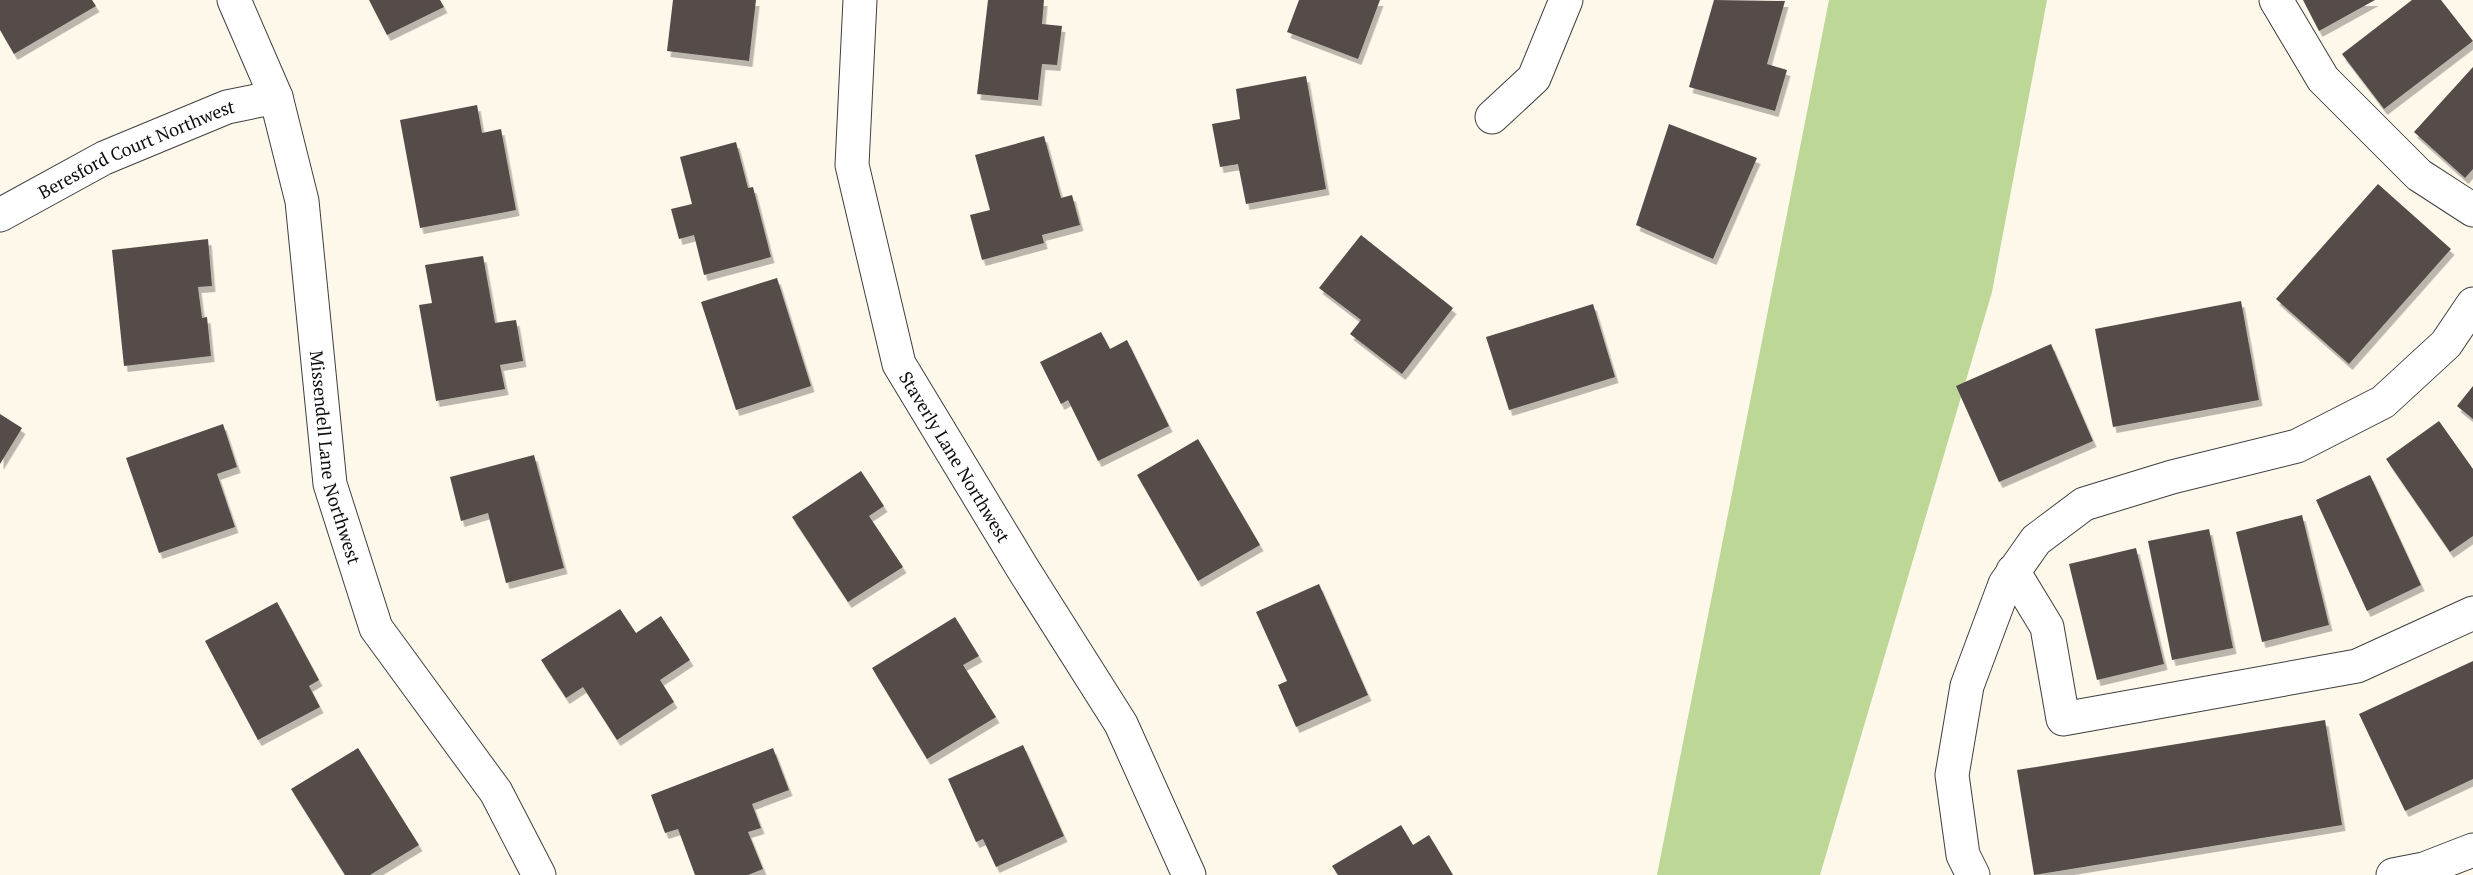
<svg xmlns="http://www.w3.org/2000/svg" width="2473" height="875" viewBox="0 0 2473 875" font-family="'PT Serif',serif">
<style>
.forest{fill:#bdd797}
.building{fill:#544b49;filter:url(#shadow)}
.lines{fill:none;stroke-linecap:round;stroke-linejoin:round}
.street-casing{stroke:#3f3f3f;stroke-width:35}
.street{stroke:#fff;stroke-width:33}
.labels{text-anchor:middle;dominant-baseline:central;stroke-width:6;stroke-linejoin:round;paint-order:stroke}
.street-label{font-size:18px;fill:#0c0c0c;stroke:#fff}
</style>
<defs>
<filter id="shadow"><feDropShadow dx="3.5" dy="6" stdDeviation="0" flood-color="#0004"/></filter>
</defs>
<rect width="100%" height="100%" fill="#fef8eb"/>
<path class="forest" d="M1829 0H2047L1992 292 1820 875H1657Z"/>
<path class="building" d="M0 0H92L96 6 14 54 0 30Z
M369 0H440L444 7 387 35Z
M673 0H756L749 61 667 51Z
M988 0H1044L1042 24 1062 26 1057 65 1042 64 1038 100 977 94Z
M1299 0H1380L1358 59 1287 32Z
M1714 0 1785 1 1767 64 1787 70 1775 111 1689 87Z
M2303 0H2375L2319 31Z
M2412 0H2441L2473 41 2384 109 2342 54Z
M2473 67V169L2465 178 2414 132Z
M1306 76 1326 189 1246 204 1238 164 1220 167 1212 124 1240 119 1236 89Z
M477 105 482 133 501 129 516 210 420 228 400 120Z
M1669 124 1757 158 1713 259 1636 225Z
M1044 136 1061 198 1072 195 1080 225 1042 235 1044 243 982 260 970 215 990 210 975 155Z
M736 142 748 188 753 187 771 257 704 275 694 235 679 239 671 209 692 204 680 157Z
M2378 184 2451 249 2349 364 2276 299Z
M1361 235 1453 308 1402 374 1350 334 1361 320 1319 288Z
M208 239 212 286 198 287 202 318 207 317 211 356 124 366 112 250Z
M483 256 495 323 516 320 523 361 500 365 505 389 436 401 419 305 432 303 425 265Z
M777 278 811 386 736 410 701 302Z
M2241 301 2259 400 2113 427 2095 329Z
M1593 304 1615 377 1509 410 1486 337Z
M1101 332 1110 349 1127 340 1169 426 1098 461 1068 400 1061 404 1040 362Z
M2051 344 2093 441 1999 482 1956 386Z
M2473 386V419L2457 406Z
M0 414 22 428 0 464Z
M2439 421 2473 469V536L2450 552 2386 459Z
M223 424 237 467 217 474 235 527 159 553 126 458Z
M1198 439 1260 545 1198 581 1137 475Z
M534 455 564 568 506 583 488 513 461 521 450 477Z
M861 471 884 506 869 516 903 567 848 602 792 517Z
M2370 475 2421 585 2367 611 2316 500Z
M2302 515 2329 625 2262 642 2236 532Z
M2209 529 2233 648 2172 660 2148 541Z
M2136 548 2164 664 2097 680 2069 564Z
M1319 584 1368 695 1296 727 1278 685 1287 681 1256 612Z
M277 602 319 680 309 686 320 707 258 740 205 641Z
M620 609 636 633 661 616 690 660 660 680 674 702 617 740 583 687 566 698 541 660Z
M955 617 979 656 963 665 996 717 927 759 872 668Z
M2473 661V779L2405 811 2359 714Z
M2325 720 2342 825 2034 875 2017 770Z
M1023 745 1064 836 996 867 983 839 976 842 948 779Z
M358 748 419 845 370 875H345L291 789Z
M773 748 789 790 752 804 761 828 748 832 763 869 748 875H695L678 829 665 833 651 795Z
M1401 825 1413 845 1429 835 1453 875H1338L1332 866Z"/>
<g class="lines">
<g class="street-casing">
<g id="street">
<path id="s1" d="M234 0 276 97 302 201 330 484 376 628 496 792 539 875"/>
<path id="s2" d="M860 0 852 165 899 364 1023 569 1121 724 1189 875"/>
<path d="M2276 0 2323 79 2419 175 2473 210"/>
<path d="M1492 117 1534 78 1566 0"/>
<path id="s3" d="M0 215 104 158 227 107 276 97"/>
<path d="M2013 571 2047 627 2063 719 2357 666 2473 613"/>
<path d="M1973 875 1963 855 1952 775 1967 686 2005 584 2036 540 2084 504 2172 477 2297 446 2383 402 2446 344 2473 304"/>
<path d="M2393 875 2424 869 2473 850"/>
</g>
</g>
<use href="#street" class="street"/>
</g>
<g class="labels">
<g class="street-label">
<text stroke="none"><textPath href="#s3" startOffset="152">Beresford Court Northwest</textPath></text>
<text stroke="none"><textPath href="#s1" startOffset="472">Missendell Lane Northwest</textPath></text>
<text stroke="none"><textPath href="#s2" startOffset="478">Staverly Lane Northwest</textPath></text>
</g>
</g>
</svg>
